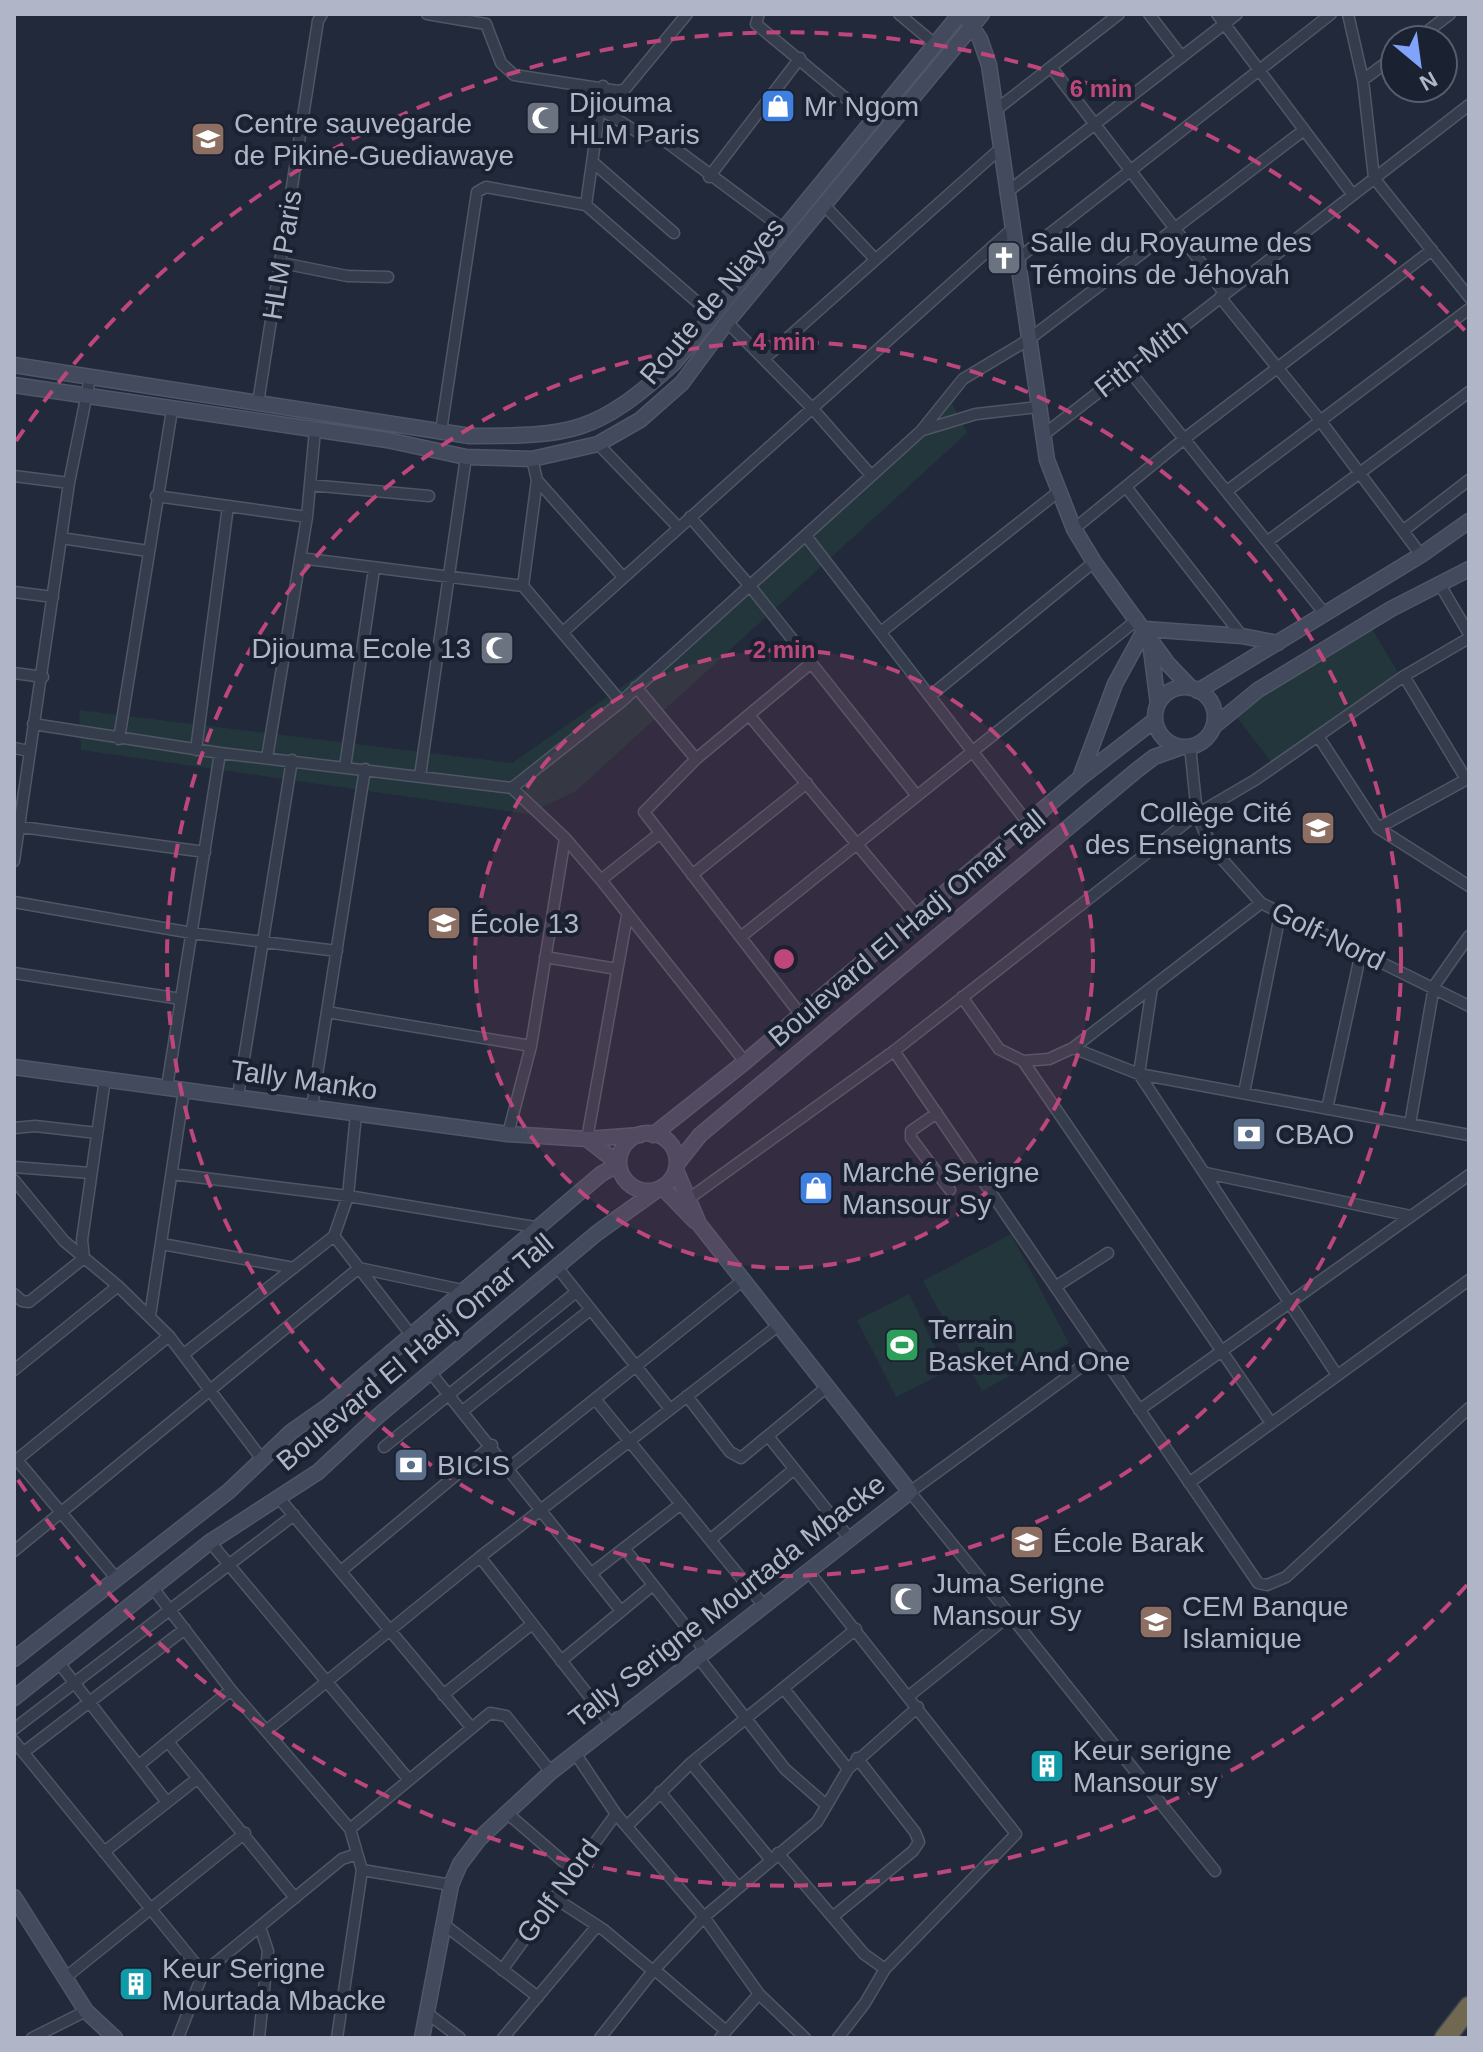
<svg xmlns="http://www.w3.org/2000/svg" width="1483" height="2052" viewBox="0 0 1483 2052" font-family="Arial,sans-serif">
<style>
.green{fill:#23363c}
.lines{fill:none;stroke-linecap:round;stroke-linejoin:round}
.street-casing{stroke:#505666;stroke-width:13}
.secondary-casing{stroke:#505666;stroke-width:17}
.highway-casing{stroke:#3d4353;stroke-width:23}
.street{stroke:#353c4b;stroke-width:10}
.secondary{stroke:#434a5e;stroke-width:14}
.highway{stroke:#716851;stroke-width:20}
.ring{fill:none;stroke:#bd477b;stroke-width:4;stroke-dasharray:14 10}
.labels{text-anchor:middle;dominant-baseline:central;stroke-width:8;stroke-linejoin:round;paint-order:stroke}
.poi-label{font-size:28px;fill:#b0b6c7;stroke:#1a2130;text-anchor:start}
.street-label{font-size:28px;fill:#b0b6c7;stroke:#1a2130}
.centre{fill:#bd477b;stroke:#1a2130;stroke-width:4}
.ring-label{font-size:24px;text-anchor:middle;font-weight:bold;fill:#bd477b;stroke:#1a2130;stroke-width:8;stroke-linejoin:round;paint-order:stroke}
</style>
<rect width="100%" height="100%" fill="#21293b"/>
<path class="green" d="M950 399 967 433 576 791 528 814 81 750 79 710 512 763 696 635Z
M1363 629H1372L1399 674 1272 763 1232 711Z
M1011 1234 1069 1343 982 1391 923 1281Z
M909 1294 947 1371 896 1397 857 1320Z"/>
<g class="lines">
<g class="street-casing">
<path id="street" d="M427 14 486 24 501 63 514 75 618 91 625 89 687 14
M759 14 756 24 873 121
M899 14 936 45
M1149 14 1182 57
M1217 14 1353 195
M1348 14 1363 80 1374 178 1469 297
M1416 40 1450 14
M1051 67 1225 294
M1363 80 1395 56
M603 86 586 205 712 315
M600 109 644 136 653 132 785 230
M997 109 1119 14
M595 164 674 233
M709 177 800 58
M1006 193 1237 14
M825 206 875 259
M1016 260 1331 14
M282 263 347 276 388 277
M1220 297 1319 419 1421 555
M727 322 812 408 870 474
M764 359 1001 148
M1128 369 1325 614
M258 403 318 21 322 14
M923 430 976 414 1038 407
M441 431 477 192 486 187 586 205
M1042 436 1469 105
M598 444 678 527
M14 476 69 483
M537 480 623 577
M310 485 429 496
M1126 487 1242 636
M1227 491 1469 309
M156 496 307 517
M690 517 750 586 917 796
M1074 529 1184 439 1432 250
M1404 530 1469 480
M806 536 1027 822
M61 538 148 551
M1268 541 1469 392
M300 558 523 586 621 702
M1439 583 1469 634
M523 586 537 480 532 459
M14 592 53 597
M563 632 1011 230
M881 632 1058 492
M14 673 43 677
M1404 676 1466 779
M636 687 696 759
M930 696 1094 562
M749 715 916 915
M33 724 220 753 512 788 565 838 601 880 745 1062
M1318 736 1378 828 1469 886
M119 739 172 410
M1190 746 1197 814 1204 831 1222 859 1261 903 1469 1006
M14 748 29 751
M196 750 228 506
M267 758 307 517 315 430
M345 767 374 569
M420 776 466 457
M512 788 621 702 921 431 963 379 1028 340 1304 130
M14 826 205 852
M1378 828 1469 778
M14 861 69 483 90 378
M692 875 807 783
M601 880 659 834
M14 902 192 933 337 951
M742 936 1138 619
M545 957 617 969
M14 973 181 999
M1152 987 1139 1074 1337 1375
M962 997 999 1049 1023 1061 1271 1423
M327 1012 531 1046
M800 1014 644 812 696 759 810 664
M1073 1048 1139 1074 1469 1135
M894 1051 1258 1583 1267 1585 1286 1577 1469 1408
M1023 1061 1049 1059 1073 1048 1261 903
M167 1087 220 753
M1244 1093 1280 915
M238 1096 292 760
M312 1107 365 769
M1327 1109 1361 952
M937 1113 911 1131V1138L950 1190
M1410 1124 1434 986 1469 936
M14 1128 35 1126 97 1133
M508 1134 531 1046 565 838
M587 1139 627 916
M14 1167 90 1173
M1206 1173 1411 1216
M172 1174 348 1196 541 1228
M14 1180 64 1241 118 1286 169 1336 261 1458
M687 1200 894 1051 1197 814 1255 780 1404 676 1469 638
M334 1236 412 1336
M162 1244 294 1268
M84 1258 82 1240 105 1079
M557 1267 670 1409
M1055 1287 1108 1253
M14 1294 22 1301 29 1302 84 1258
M150 1316 184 1090
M184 1354 334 1236 348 1196 356 1114
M14 1370 118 1286
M431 1373 621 1611
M687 1396 730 1452 741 1458 827 1387
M595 1399 764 1606
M464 1410 590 1310
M1139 1410 1469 1175
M768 1436 850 1539
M384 1447 575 1293
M17 1460 116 1578
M14 1462 169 1336
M510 1467 742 1281
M1189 1483 1469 1280
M279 1498 470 1726
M710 1540 793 1470
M210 1542 409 1780
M624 1548 706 1652
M14 1551 359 1268 467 1291
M480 1557 611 1724
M341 1571 492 1445
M809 1572 1016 1834 885 1969 865 2003 838 2038
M592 1573 681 1504
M153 1588 231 1690 350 1829 362 1870 337 2038
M1010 1615 1215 1871
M698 1657 785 1769 825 1804
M561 1661 653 1585
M59 1663 166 1801
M784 1689 848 1769
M443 1695 532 1624
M909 1696 1010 1615 910 1492 1100 1353
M14 1729 294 1515
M267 1730 480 1557 779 1325
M14 1741 203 1973
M169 1743 295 1898
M24 1752 185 1629
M575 1753 616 1814 704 1917 759 1994 805 2038
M691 1763 770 1859
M139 1765 231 1690
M660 1792 738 1887
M507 1813 573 1870
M627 1826 691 1763 856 1629
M350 1829 490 1713 506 1716 551 1772
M104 1852 198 1778
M778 1853 864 1954 885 1969
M362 1870 451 1885
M553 1897 604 1930 653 1971
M835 1915 913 1851 919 1842 915 1832 857 1758
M442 1923 538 1997
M502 1970 616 1814
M655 1970 726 2031
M66 1977 245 1833
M427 2013 460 2038
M32 2038 86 2011
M178 2038 203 1973 342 1859 357 1854
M259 2038 268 1951 260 1927
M503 2038 597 1926
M600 2038 653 1971 704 1917 817 1822 848 1769 918 1707
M720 2038 759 1994"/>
</g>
<g class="secondary-casing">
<path id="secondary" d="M969 22 980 39 989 65 1047 460 1074 529 1094 562 1168 664 1191 688
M14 365 470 436C572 436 596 434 674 363L960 14
M14 385 387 440 466 457 532 459 598 444 640 420 682 383 727 322 982 14
M1145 629 1242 636 1278 643
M1150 642 1158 704
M1155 717a30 30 0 1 1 60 0a30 30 0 1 1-60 0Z
M1198 691 1421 555 1469 521
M1213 727 1258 690 1391 609 1469 569
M1081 775 1115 684 1145 629
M14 1067 508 1134 587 1139 640 1135
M619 1162a29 29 0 1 1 58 0a29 29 0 1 1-58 0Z
M653 1135 745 1062 1080 778 1155 720
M677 1164 700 1135 1137 770 1154 757 1182 747
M662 1187 695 1221
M14 1659 229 1491 291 1432 328 1406 601 1174 619 1164 587 1139
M14 1698 210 1542 318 1472 378 1416 597 1233 657 1190
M14 1897 86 2011 115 2038
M422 2038 451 1885 460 1864 479 1839 551 1772 910 1492 699 1224 676 1170"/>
</g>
<g class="highway-casing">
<path id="highway" d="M1445 2038 1469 2007"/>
</g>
<use href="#street" class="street"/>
<use href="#secondary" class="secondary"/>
<use href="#highway" class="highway"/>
</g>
<circle cx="784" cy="959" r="309" fill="#bd477b" fill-opacity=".12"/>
<g class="ring">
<circle cx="784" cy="959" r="309"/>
<circle cx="784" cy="959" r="617"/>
<path d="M1467 1585A926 926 0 0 1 16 1477M16 441A926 926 0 0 1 1467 333"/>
</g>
<defs>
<g id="shop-square" transform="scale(1.8)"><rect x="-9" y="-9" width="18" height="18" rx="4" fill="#3f7fe0" stroke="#1a2130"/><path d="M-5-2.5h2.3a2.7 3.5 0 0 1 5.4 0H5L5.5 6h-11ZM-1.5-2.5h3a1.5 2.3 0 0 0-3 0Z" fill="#fff"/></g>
<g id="mosque-square" transform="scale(1.8)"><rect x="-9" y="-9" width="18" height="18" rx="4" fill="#6b7280" stroke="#1a2130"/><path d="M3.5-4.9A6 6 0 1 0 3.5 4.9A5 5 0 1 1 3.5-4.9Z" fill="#fff"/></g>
<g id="school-square" transform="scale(1.8)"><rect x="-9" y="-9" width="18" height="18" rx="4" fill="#8d6e63" stroke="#1a2130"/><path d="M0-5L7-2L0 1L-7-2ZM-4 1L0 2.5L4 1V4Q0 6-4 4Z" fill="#fff"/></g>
<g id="church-square" transform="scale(1.8)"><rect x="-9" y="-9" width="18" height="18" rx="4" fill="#6b7280" stroke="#1a2130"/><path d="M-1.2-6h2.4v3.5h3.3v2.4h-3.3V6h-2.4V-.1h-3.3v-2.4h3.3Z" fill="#fff"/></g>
<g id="bank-square" transform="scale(1.8)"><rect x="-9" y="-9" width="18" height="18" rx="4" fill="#5c6f8a" stroke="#1a2130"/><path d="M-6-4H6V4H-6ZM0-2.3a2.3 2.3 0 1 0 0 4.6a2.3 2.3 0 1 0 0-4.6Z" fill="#fff"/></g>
<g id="stadium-square" transform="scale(1.8)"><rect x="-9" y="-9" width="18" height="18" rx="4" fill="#2e9e5b" stroke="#1a2130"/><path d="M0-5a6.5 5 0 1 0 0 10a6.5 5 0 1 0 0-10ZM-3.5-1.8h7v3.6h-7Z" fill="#fff"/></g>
<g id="building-square" transform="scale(1.8)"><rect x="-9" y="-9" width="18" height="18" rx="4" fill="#0f9aa8" stroke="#1a2130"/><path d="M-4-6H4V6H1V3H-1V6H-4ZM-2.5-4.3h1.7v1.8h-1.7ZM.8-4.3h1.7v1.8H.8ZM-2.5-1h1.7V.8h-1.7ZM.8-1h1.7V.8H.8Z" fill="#fff"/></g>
</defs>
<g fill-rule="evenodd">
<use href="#shop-square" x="778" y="106"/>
<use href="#mosque-square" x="543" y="118"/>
<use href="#school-square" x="208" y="139"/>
<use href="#church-square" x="1004" y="258"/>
<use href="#mosque-square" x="497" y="648"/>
<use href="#school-square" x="1318" y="828"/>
<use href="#school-square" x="444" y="923"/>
<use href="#bank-square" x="1249" y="1134"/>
<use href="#shop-square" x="816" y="1188"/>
<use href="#stadium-square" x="902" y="1345"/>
<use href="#bank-square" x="411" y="1465"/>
<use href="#school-square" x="1027" y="1542"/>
<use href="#mosque-square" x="906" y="1599"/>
<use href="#school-square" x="1156" y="1622"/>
<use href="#building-square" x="1047" y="1766"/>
<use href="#building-square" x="136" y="1984"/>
</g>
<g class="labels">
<g class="poi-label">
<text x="569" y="102">Djiouma<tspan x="569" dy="32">HLM Paris</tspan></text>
<text x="804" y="106">Mr Ngom</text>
<text x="234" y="123">Centre sauvegarde<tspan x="234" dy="32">de Pikine-Guediawaye</tspan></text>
<text x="1030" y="242">Salle du Royaume des<tspan x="1030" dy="32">Témoins de Jéhovah</tspan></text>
<text x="471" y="648" text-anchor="end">Djiouma Ecole 13</text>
<text x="1292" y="812" text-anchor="end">Collège Cité<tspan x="1292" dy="32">des Enseignants</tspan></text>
<text x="470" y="923">École 13</text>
<text x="1275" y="1134">CBAO</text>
<text x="842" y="1172">Marché Serigne<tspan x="842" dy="32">Mansour Sy</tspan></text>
<text x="928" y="1329">Terrain<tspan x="928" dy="32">Basket And One</tspan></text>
<text x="437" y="1465">BICIS</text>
<text x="1053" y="1542">École Barak</text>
<text x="932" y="1583">Juma Serigne<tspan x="932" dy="32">Mansour Sy</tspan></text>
<text x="1182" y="1606">CEM Banque<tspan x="1182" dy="32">Islamique</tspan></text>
<text x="1073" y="1750">Keur serigne<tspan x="1073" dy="32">Mansour sy</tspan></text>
<text x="162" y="1968">Keur Serigne<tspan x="162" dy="32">Mourtada Mbacke</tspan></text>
</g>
<g class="street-label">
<text transform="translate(282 255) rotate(-81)">HLM Paris</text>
<text transform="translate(712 301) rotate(-50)">Route de Niayes</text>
<text transform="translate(1141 358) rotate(-38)">Fith-Mith</text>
<text transform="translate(907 928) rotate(-40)">Boulevard El Hadj Omar Tall</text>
<text transform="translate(1328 936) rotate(26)">Golf-Nord</text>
<text transform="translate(304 1080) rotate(8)">Tally Manko</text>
<text transform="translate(415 1352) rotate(-40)">Boulevard El Hadj Omar Tall</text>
<text transform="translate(727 1601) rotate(-38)">Tally Serigne Mourtada Mbacke</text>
<text transform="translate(558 1891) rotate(-54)">Golf Nord</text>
</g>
</g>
<circle cx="784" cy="959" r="12" class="centre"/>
<g class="ring-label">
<text x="1101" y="97">6 min</text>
<text x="784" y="350">4 min</text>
<text x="784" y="658">2 min</text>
</g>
<rect width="1483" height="2052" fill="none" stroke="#b0b6c7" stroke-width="32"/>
<g transform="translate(1419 64) rotate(151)"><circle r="38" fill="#1a2130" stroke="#565d6c" stroke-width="2"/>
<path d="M0-6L14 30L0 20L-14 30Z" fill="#81a3fb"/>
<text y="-12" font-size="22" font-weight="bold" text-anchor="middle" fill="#b0b6c7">N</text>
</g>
</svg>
